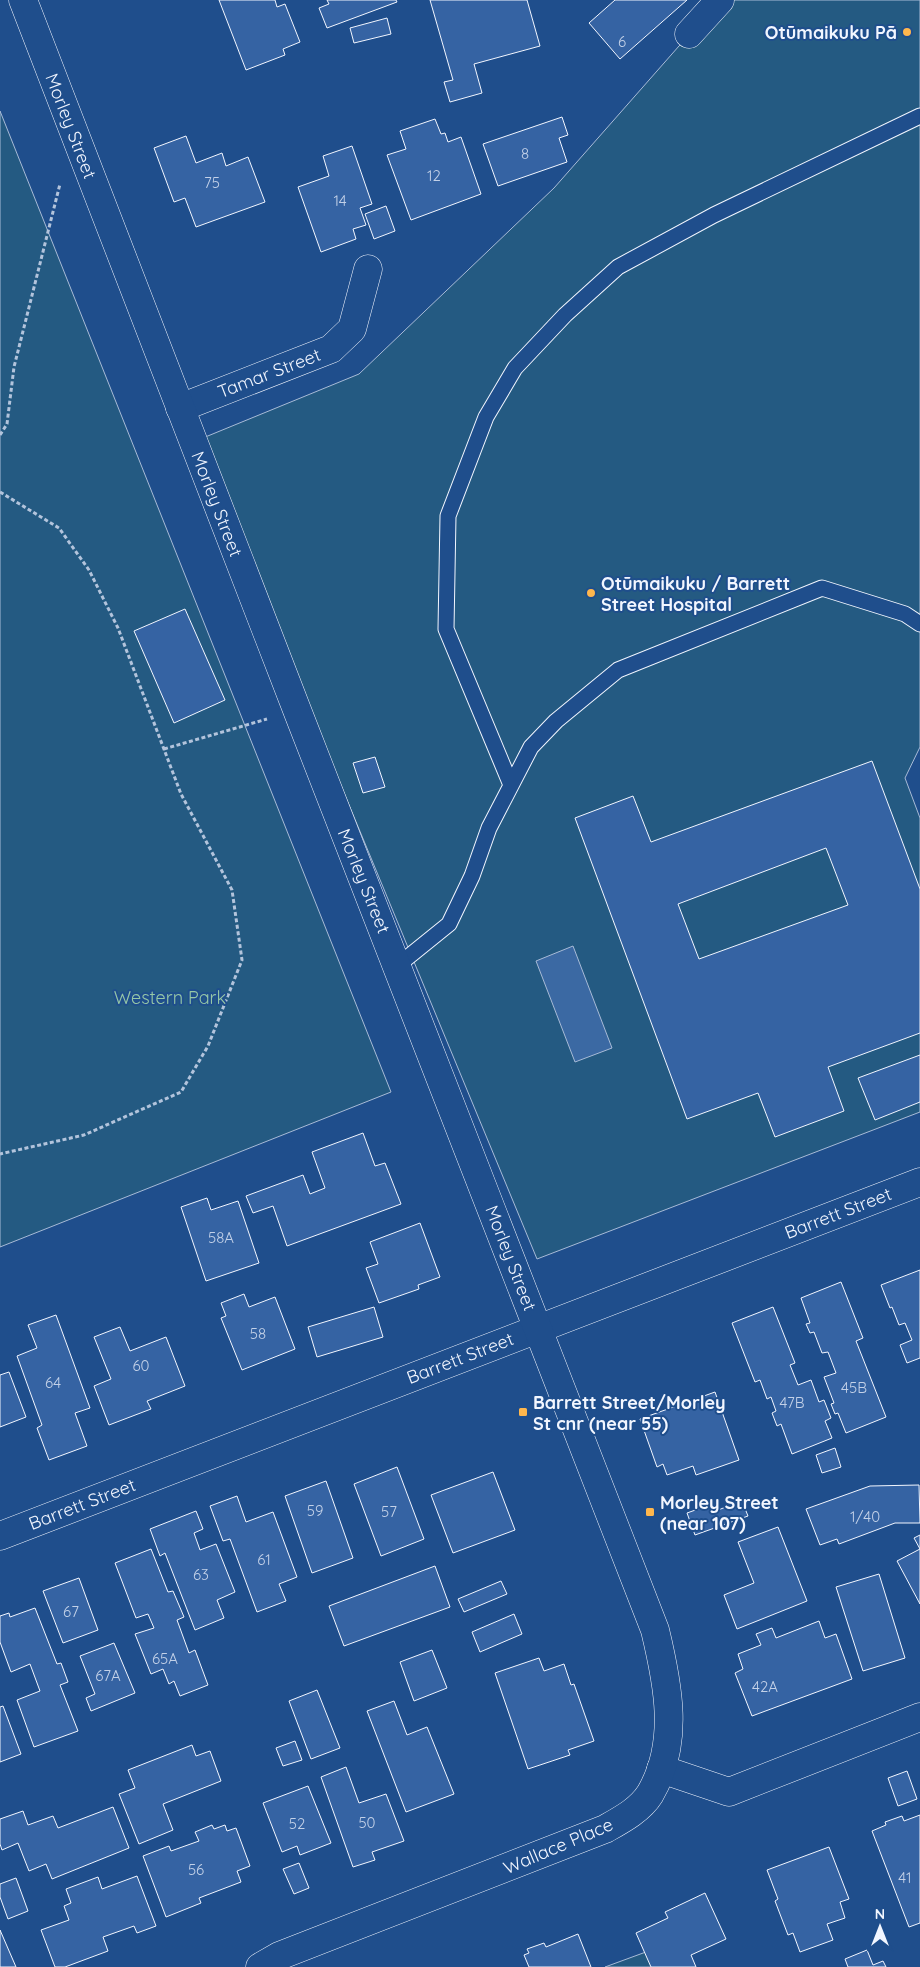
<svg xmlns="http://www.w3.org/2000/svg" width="920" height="1967" viewBox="0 0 920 1967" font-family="Quicksand,sans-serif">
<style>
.green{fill:#245a82;stroke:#a8bbd7}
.water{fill:#3b69a3;stroke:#a8bbd7}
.building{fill:#3563a3;stroke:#f2f6ff;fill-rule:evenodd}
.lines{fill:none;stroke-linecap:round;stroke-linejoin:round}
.service-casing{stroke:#f2f6ff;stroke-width:17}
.minor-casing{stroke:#f2f6ff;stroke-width:29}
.secondary-casing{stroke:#f2f6ff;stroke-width:29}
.path{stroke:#b3c4dc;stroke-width:3;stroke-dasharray:4 2.5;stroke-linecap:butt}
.service{stroke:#1f4e8c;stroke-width:15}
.minor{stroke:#1f4e8c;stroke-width:28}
.secondary{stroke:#1f4e8c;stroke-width:28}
.poi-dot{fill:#ffb74d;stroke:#1f4e8c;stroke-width:2}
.labels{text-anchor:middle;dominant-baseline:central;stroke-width:4;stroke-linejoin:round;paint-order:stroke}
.number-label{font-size:15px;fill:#c3d1e8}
.poi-label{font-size:18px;font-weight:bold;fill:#f2f6ff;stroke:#1f4e8c;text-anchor:start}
.street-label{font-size:18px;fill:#f2f6ff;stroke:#1f4e8c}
.park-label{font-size:18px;fill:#97c8a6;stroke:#1f4e8c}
</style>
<rect width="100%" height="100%" fill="#1f4e8c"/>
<path class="green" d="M729 0H920V747L905 778 920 818V1112L537 1259 198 440 359 374 554 188 679 46Z
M0 111 391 1092 0 1247Z
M684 1938V1967H605Z"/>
<path class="water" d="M573 946 612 1048 575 1062 536 961Z"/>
<path class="building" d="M219 0H275L277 7 285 4 300 42 283 49 285 55 246 70Z
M327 0H396L397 2 327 28 319 8 329 4Z
M430 0H527L540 46 474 64 482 93 450 102 444 82 453 80Z
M615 0H687L620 59 589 23Z
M387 18 391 34 354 43 350 28Z
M562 117 568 135 559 138 567 162 498 186 483 144Z
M435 119 441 134 445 133 448 142 461 137 481 194 411 220 387 155 406 149 400 131Z
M186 136 196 163 222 153 226 166 248 157 265 202 196 227 185 198 174 202 154 148Z
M352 146 372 204 360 208 366 225 353 229 356 239 321 252 298 187 329 176 323 156Z
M386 206 395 231 374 239 365 214Z
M185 609 225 700 174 723 134 631Z
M375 757 385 787 363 793 353 763Z
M872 761 920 889V1033L828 1067 844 1111 775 1137 758 1093 687 1119 575 818 633 796 651 842ZM826 848 848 905 699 959 678 904Z
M920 1055V1102L875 1120 858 1078Z
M363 1133 375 1166 385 1163 401 1204 287 1246 273 1206 253 1213 246 1196 303 1175 310 1194 325 1188 312 1152Z
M207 1198 211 1210 238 1201 259 1263 206 1281 181 1207Z
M420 1223 440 1277 418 1285 419 1289 379 1303 366 1268 378 1264 370 1242Z
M920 1270V1358L907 1363 900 1345 912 1340 905 1323 899 1325 892 1307 890 1308 881 1285Z
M841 1282 863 1338 856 1341 886 1417 846 1433 838 1413 835 1414 831 1404 834 1403 824 1377 836 1373 828 1352 822 1353 814 1332 810 1333 806 1324 810 1323 801 1298Z
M244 1294 249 1307 275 1297 295 1349 242 1370 221 1318 226 1316 221 1303Z
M374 1307 383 1337 317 1357 308 1327Z
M773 1307 795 1363 790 1365 798 1385 811 1380 819 1402 824 1400 831 1418 825 1421 832 1438 792 1454 781 1424 777 1426 772 1413 776 1411 771 1397 767 1399 760 1380 755 1382 732 1323Z
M56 1315 90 1408 75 1413 87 1446 49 1460 37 1428 42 1425 17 1356 37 1348 28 1325Z
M120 1327 130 1351 166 1337 185 1386 147 1401 151 1409 109 1425 94 1386 111 1379 94 1337Z
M9 1372 26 1417 0 1427V1375Z
M715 1392 739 1460 696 1475 693 1466 667 1475 663 1464 657 1467 640 1419Z
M835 1448 841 1467 822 1473 816 1455Z
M397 1467 424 1539 381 1556 354 1484Z
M493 1472 515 1530 453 1553 431 1495Z
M326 1481 353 1558 312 1573 285 1496Z
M919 1485 920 1523H895L839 1544 837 1539 820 1545 806 1509 870 1486Z
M237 1496 246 1522 273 1512 297 1577 279 1584 286 1601 257 1612 230 1539 223 1541 210 1506Z
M742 1501 748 1516 695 1535 687 1513 715 1503 718 1510Z
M196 1511 203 1529 194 1533 200 1550 216 1544 235 1592 217 1600 224 1618 195 1630 165 1553 160 1556 150 1529Z
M778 1527 807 1601 737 1629 724 1595 754 1583 738 1542Z
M920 1535V1604L897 1561 920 1549 914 1538Z
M151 1549 168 1592 173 1591 184 1617 177 1620 189 1653 195 1650 208 1685 180 1696 174 1681 169 1684 163 1669 151 1674 135 1634 154 1628 148 1614 136 1618 115 1563Z
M435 1566 450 1607 344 1646 329 1606Z
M879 1574 905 1658 863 1671 836 1587Z
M79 1578 98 1630 63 1643 43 1591Z
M501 1581 507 1594 464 1612 458 1599Z
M35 1608 57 1664 61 1663 68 1682 60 1685 78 1731 34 1747 17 1700 40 1691 30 1664 11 1672 0 1642V1616L9 1613 10 1617Z
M514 1614 522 1634 480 1652 472 1632Z
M819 1621 825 1638 836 1634 852 1679 752 1716 735 1673 743 1669 738 1654 761 1645 756 1634 772 1628 776 1638Z
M114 1643 135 1693 91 1711 86 1698 95 1694 80 1656Z
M432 1650 447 1688 414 1701 400 1662Z
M539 1658 544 1671 564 1664 571 1685 574 1684 594 1741 568 1750 570 1755 528 1769 495 1673Z
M317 1690 340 1748 311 1759 289 1701Z
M394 1701 407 1735 427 1727 454 1794 406 1812 367 1711Z
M3 1706 21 1754 0 1762V1707Z
M295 1741 302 1760 283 1766 276 1748Z
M192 1745 196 1756 210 1751 221 1781 163 1804 173 1830 139 1844 119 1794 135 1788 128 1770Z
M346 1767 359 1803 386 1794 404 1841 372 1852 375 1860 353 1867 321 1777Z
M907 1771 917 1799 898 1806 888 1778Z
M308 1786 331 1843 300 1855 297 1846 282 1852 263 1803Z
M113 1807 129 1848 52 1879 46 1864 29 1871 18 1843 2 1850 0 1844V1819L23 1811 28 1825 53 1816 58 1828Z
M920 1815V1923L909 1927 872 1831 886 1825 885 1822 902 1816 904 1821Z
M212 1825 214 1829 225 1825 227 1831 236 1828 250 1866 237 1871 241 1882 199 1898 201 1903 166 1917 143 1856 169 1846 171 1851 199 1841 195 1832Z
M829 1847 849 1899 840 1902 845 1918 827 1924 833 1940 800 1952 793 1933 788 1935 775 1901 778 1899 767 1870Z
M299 1863 309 1888 294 1894 283 1869Z
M137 1876 156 1926 137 1933 134 1926 103 1937 108 1951 65 1967H55L41 1930 69 1920 64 1906 71 1903 66 1889 98 1877 102 1889Z
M16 1878 28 1911 8 1919 0 1897V1884Z
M705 1893 726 1939 691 1955 696 1967H651L636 1933 668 1918 665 1912Z
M0 1930 16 1967H0Z
M578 1934 591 1967H529L524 1955 529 1953 527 1949 544 1943 546 1947Z
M867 1950 873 1965 883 1961 886 1967H848L845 1959Z"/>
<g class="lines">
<g class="service-casing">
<path id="service" d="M511 785 446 629 448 516 486 417 515 368 565 315 618 267 714 215 920 116
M397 966 449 924 472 876 489 828 531 747 556 721 618 670 822 588 905 614 920 624"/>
</g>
<g class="minor-casing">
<path id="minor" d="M689 34 720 0
M180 408 331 349 352 329 368 269
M0 1536 920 1182
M661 1769 729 1792 920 1717"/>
</g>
<g class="secondary-casing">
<path id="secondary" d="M23 0 297 710 655 1630C668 1684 680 1743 650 1794 640 1810 621 1820 605 1829L279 1956 260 1967"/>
</g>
<path class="path" d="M0 435 7 424 14 367 60 184
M0 492 59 528 89 570 118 628 181 794 232 890 242 960 208 1046 181 1092 84 1135 0 1154
M164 749 267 719"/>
<use href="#service" class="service"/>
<use href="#minor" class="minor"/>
<use href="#secondary" class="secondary"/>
</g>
<g class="poi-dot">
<circle cx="907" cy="32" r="5"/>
<circle cx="591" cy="593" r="5"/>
<rect x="518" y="1407" width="10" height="10" rx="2.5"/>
<rect x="645" y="1507" width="10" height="10" rx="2.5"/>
</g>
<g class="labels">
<g class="number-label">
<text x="622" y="41">6</text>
<text x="525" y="153">8</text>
<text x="434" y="175">12</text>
<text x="212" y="182">75</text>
<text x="340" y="200">14</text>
<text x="221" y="1237">58A</text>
<text x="258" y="1333">58</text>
<text x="141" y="1365">60</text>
<text x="53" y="1382">64</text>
<text x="854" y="1387">45B</text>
<text x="792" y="1402">47B</text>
<text x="315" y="1510">59</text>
<text x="389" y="1511">57</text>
<text x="865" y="1516">1/40</text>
<text x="264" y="1559">61</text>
<text x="201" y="1574">63</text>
<text x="71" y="1611">67</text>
<text x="165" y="1658">65A</text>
<text x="108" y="1675">67A</text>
<text x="765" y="1686">42A</text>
<text x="367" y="1822">50</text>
<text x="297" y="1823">52</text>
<text x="196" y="1869">56</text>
<text x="905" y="1877">41</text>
</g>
<g class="poi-label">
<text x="897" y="32" text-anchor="end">Otūmaikuku Pā</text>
<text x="601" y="583">Otūmaikuku / Barrett<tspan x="601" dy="21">Street Hospital</tspan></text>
<text x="533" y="1402">Barrett Street/Morley<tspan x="533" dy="21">St cnr (near 55)</tspan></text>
<text x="660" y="1502">Morley Street<tspan x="660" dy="21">(near 107)</tspan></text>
</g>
<g class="street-label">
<text transform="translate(71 126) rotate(69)">Morley Street</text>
<text transform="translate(269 373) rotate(-21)">Tamar Street</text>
<text transform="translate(217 504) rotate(69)">Morley Street</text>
<text transform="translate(364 881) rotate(68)">Morley Street</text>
<text transform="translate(838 1213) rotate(-21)">Barrett Street</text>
<text transform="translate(511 1258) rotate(69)">Morley Street</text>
<text transform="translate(460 1358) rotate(-21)">Barrett Street</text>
<text transform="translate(82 1504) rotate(-21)">Barrett Street</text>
<text transform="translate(558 1846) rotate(-23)">Wallace Place</text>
</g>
<g class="park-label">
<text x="170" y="997">Western Park</text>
</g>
</g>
<g transform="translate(880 1927)" stroke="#1f4e8c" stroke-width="4" paint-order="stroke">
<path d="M0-4L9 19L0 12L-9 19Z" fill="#f2f6ff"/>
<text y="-8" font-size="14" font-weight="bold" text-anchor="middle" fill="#f2f6ff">N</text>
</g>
</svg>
